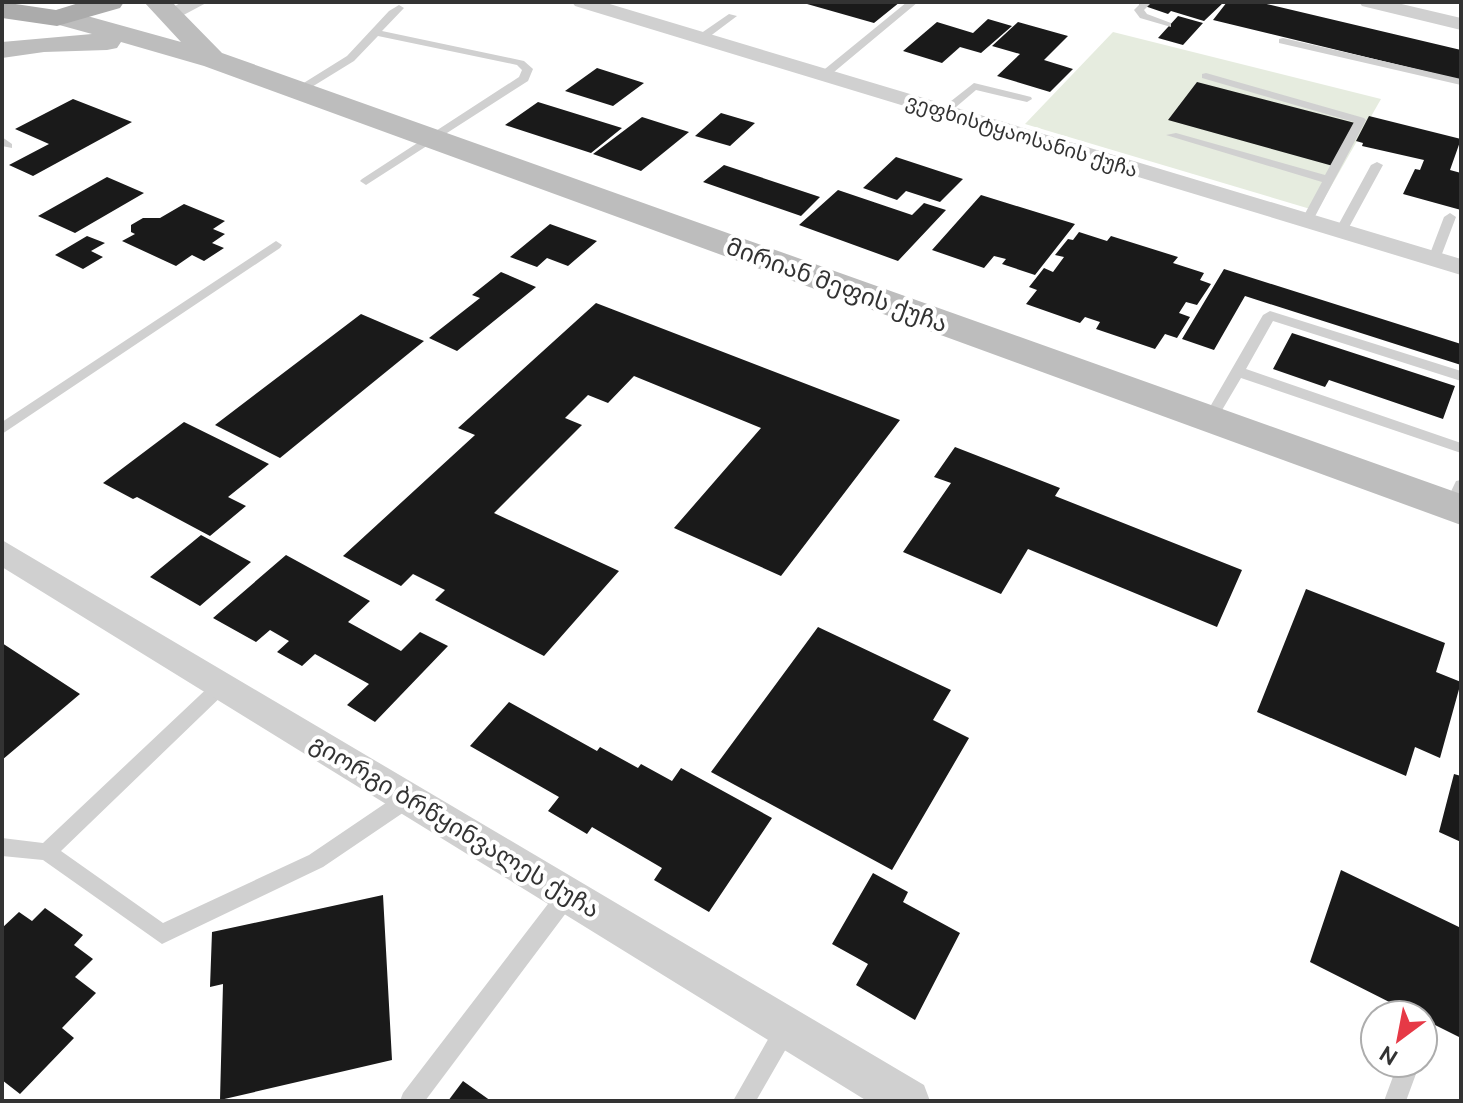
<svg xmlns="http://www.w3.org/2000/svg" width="1463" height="1103" viewBox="0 0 1463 1103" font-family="Ubuntu,'Noto Sans Georgian',sans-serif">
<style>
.green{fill:#e6ecdf}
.building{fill:#1a1a1a}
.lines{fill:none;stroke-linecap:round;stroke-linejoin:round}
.service{fill:#d0d0d0;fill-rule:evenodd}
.minor{fill:#d0d0d0;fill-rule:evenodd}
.secondary{fill:#bdbdbd;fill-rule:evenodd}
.primary{fill:#ababab;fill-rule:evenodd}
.labels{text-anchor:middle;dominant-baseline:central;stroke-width:8;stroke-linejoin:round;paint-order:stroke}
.far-street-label{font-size:20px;fill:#333;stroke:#fff}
.street-label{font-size:24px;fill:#333;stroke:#fff}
</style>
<rect width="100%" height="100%" fill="#fff"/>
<path class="green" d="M1113 32 1381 99 1317 211 1025 124Z"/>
<path class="building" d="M800 2H900L874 23Z
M1133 2H1224L1204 21 1171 11 1168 14Z
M1227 2H1258L1461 50V80L1213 20Z
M1178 16 1203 23 1183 45 1158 38Z
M988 19 1012 26 981 53 960 47 942 63 903 51 937 22 973 33Z
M1018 22 1068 36 1044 60 1073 69 1050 92 997 76 1020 54 992 46Z
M597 68 644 83 613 106 565 91Z
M1197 82 1355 123 1333 166 1168 120Z
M73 99 132 122 33 176 9 165 49 144 15 129Z
M538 102 622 128 591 153 505 125Z
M721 113 755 123 730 146 695 136Z
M1369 116 1461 139 1450 170 1461 173V210L1403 194 1415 169 1420 170 1424 160 1362 146 1363 143 1356 141Z
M642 117 689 132 641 171 593 154Z
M896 157 963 179 940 202 906 191 897 200 863 188Z
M724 165 820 197 801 216 703 182Z
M107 177 144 193 75 233 38 216Z
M838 190 912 215 924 203 946 210 898 261 799 225Z
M981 195 1075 224 1035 275 1002 264 1006 259 994 256 984 268 932 250Z
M184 204 225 221 213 229 225 234 212 243 224 248 204 261 192 255 176 266 122 241 135 234 131 232V225L143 218H160Z
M550 224 597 241 568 266 547 258 537 267 510 257Z
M1079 232 1107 241 1111 236 1178 257 1173 263 1204 273 1200 280 1211 284 1197 305 1186 302 1179 313 1190 317 1177 338 1165 334 1155 349 1096 329 1100 322 1085 317 1080 323 1026 304 1037 290 1029 287 1044 268 1053 272 1064 257 1055 255 1068 239 1073 240Z
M87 236 105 243 91 251 103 257 83 269 55 255Z
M1224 269 1461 344V365L1245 296 1214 350 1182 339Z
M501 272 536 287 457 351 429 338 480 298 472 295Z
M596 303 900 420 781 576 674 528 761 428 634 376 608 403 588 395 565 418 582 425 494 513 619 571 544 656 435 600 445 590 413 574 401 586 343 556 475 435 458 428Z
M361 314 424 341 280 458 215 425Z
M1292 333 1455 386 1443 419 1329 380 1325 387 1273 369Z
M184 422 269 464 228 497 246 506 210 536 137 497 133 499 103 483Z
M955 447 1060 488 1055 496 1242 570 1217 627 1028 549 1001 594 903 552 951 483 934 477Z
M201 535 251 562 200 606 150 577Z
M286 555 370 601 348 622 401 651 420 632 448 646 375 722 347 705 369 684 315 654 302 666 277 652 289 641 270 630 256 642 213 618Z
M1306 589 1445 643 1436 672 1461 682 1440 758 1415 747 1406 776 1257 712Z
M818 627 951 690 933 720 969 738 892 870 711 772Z
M2 643 80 694 2 760Z
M509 702 597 751 600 747 638 768 641 764 672 781 681 768 772 818 709 912 654 880 662 868 592 827 587 834 548 811 559 797 470 746Z
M1454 774 1461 776V842L1439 832Z
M1341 870 1461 928V1038L1423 1019V1015H1415L1310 962Z
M873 873 908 892 903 902 960 933 915 1020 856 985 868 964 832 944Z
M383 895 392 1060 220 1100 223 984 210 987 212 932Z
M45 908 83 935 74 945 93 959 75 977 96 993 62 1028 74 1038 20 1094 2 1080V928L19 912 32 921Z
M463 1081 491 1101H448Z"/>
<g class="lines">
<path class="service" d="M907 2H918L828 77H820V73Z
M1142 2H1152L1144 10 1147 14 1171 23V27L1140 18 1134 10Z
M399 5 404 8 382 31 524 61 533 69 528 81 366 185 360 181 362 179 519 77 522 70 517 65 378 36 354 61 302 93H294V89L347 56 389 11Z
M729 14 737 16 705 40H697V36Z
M1283 38 1461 79V85L1279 43V39Z
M1206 73 1364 118 1366 120 1311 224H1303L1301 221 1322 182 1166 135 1176 133 1325 175 1354 122 1202 78V74Z
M974 83 1031 97 1032 99 1027 102 976 90 949 113H941V109Z
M2 137 12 144V148L2 146Z
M1377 162 1383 165 1347 231 1345 234H1337L1335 231 1371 165Z
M1450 213 1456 217 1440 259 1438 262H1430L1428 259 1444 217Z
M276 241 282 245 280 248 2 434V422Z
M1270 311 1461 371V381L1273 321 1246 369 1461 443V453L1241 378 1215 422H1205L1203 419 1263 315Z
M1461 480V503L1457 510H1447L1444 506 1456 481Z
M222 678 228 680 231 685 228 690 61 851 163 923 309 855 402 792 409 790 416 792 418 798 416 804 323 867 162 944 43 860 2 856V838L43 843 216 680Z
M568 885 575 887 578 894 575 901 425 1101H400L403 1093 561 887Z
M787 1017 795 1020 798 1028 756 1101H733L779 1020Z
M1398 1063H1420L1406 1101H1384Z"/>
<path class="minor" d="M182 2H208L176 19H162L159 15Z
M572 2H603L1461 259V275L575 6Z
M1359 2H1393L1461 18V30L1362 6Z
M2 540 924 1085 930 1101H867L2 567Z"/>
<path class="secondary" d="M144 2H172L222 53 1461 494V525L204 66 121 42 117 48 107 50 44 52 2 58V42L92 34 52 23 48 17 52 11 62 9 181 42Z"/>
<path class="primary" d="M2 2 56 10 82 2H124L120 8 57 26 2 18Z"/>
</g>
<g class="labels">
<g class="far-street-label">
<text transform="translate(1022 135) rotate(17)">ვეფხისტყაოსანის ქუჩა</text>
</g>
<g class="street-label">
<text transform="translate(837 285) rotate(20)">მირიან მეფის ქუჩა</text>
<text transform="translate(455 826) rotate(31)">გიორგი ბრწყინვალეს ქუჩა</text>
</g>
</g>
<rect width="1463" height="1103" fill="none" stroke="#333333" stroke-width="8"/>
<g transform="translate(1399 1039) rotate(212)"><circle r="38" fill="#ffffff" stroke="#adadad" stroke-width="2"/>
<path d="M0-6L14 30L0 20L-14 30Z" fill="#e63946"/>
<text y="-12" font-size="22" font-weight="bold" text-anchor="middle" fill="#333333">N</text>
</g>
</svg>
